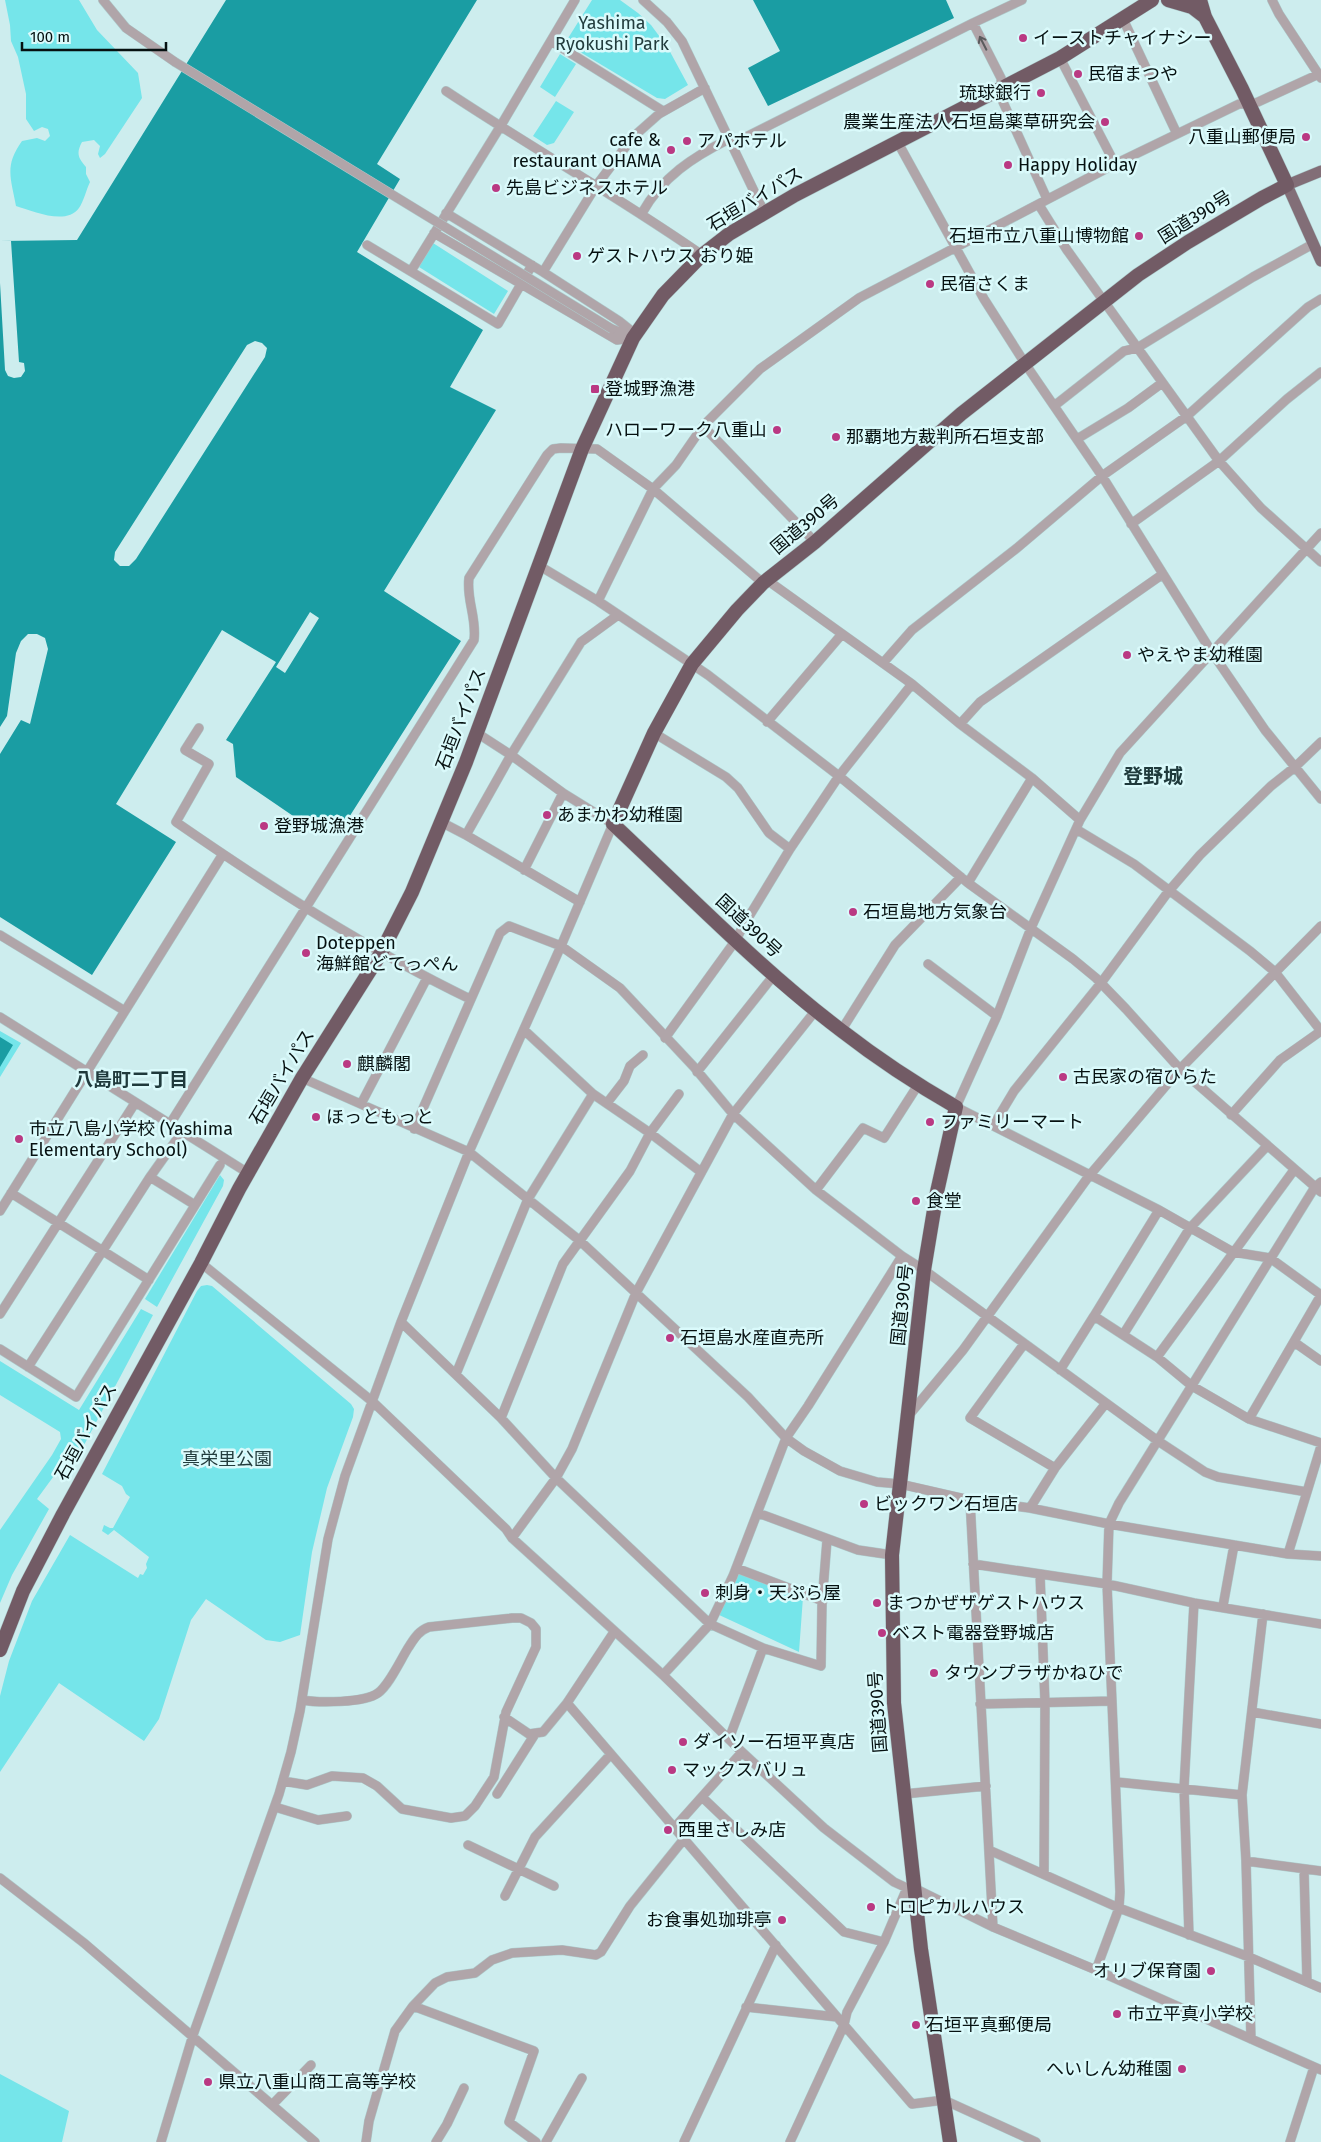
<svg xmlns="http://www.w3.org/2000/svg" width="1321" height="2142" viewBox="0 0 1321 2142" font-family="'Fira Sans','Noto Sans JP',sans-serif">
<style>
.green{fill:#75e5ea}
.water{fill:#1a9da3}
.pier{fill:#cdedee}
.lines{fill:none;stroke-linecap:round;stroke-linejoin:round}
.minor-casing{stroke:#adcacb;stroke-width:10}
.major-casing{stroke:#adcacb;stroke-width:12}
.highway-casing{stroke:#adcacb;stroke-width:15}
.minor{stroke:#b0a5a9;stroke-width:9}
.major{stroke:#826e77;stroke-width:11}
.highway{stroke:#725b65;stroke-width:14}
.minor-bridge-casing{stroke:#adcacb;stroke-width:10;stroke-linecap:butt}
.minor-bridge{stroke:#b0a5a9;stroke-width:9}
.oneway{stroke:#5b5b5d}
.poi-dot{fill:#ba3983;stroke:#dafafb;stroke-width:2}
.labels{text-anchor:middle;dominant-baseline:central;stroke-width:5;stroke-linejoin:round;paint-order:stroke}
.park-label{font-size:18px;fill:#223c3d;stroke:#dafafb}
.poi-label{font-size:18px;fill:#061111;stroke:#dafafb;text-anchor:start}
.street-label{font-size:18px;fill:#061111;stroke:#dafafb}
.neighbourhood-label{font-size:19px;font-weight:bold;fill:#1f3a3c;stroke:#dafafb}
.quarter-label{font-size:20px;font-weight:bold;fill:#1f3a3c;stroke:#dafafb}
</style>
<rect width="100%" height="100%" fill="#cdedee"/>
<path class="green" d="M5 0H79L97 30 138 73 142 98 105 154 100 158 98 154 100 146 94 140 82 142C76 153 78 158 86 167V174L90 182C86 190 84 201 79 208 66 226 33 211 16 206 11 178 4 166 22 141L37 138 45 141 50 136 48 129 42 127 34 131 26 119V94L18 57 11 41 10 25Z
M592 0H620L638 13 651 25 668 48 688 85 665 99 657 98 565 43Z
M560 54 576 64 555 97 540 87Z
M556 101 574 112 554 143 547 145 533 136Z
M433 243 508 291 494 314 419 267Z
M0 1031 21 1043 0 1077Z
M220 1175 224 1180 223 1186 157 1307 145 1299Z
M207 1285 212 1286 351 1404 354 1409 353 1417 327 1488 312 1552 300 1635 280 1642 266 1640 206 1599 191 1620 159 1719 144 1741 59 1683 0 1772V1696L9 1661 32 1601 70 1535 138 1578 140 1574 143 1575 147 1568 146 1564 149 1557 114 1530 108 1535 102 1531 104 1525 110 1528H113L130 1497 126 1494 122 1486 102 1474 197 1291 201 1286Z
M141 1309 153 1315 75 1462 67 1458 37 1499 49 1509 12 1575 0 1603V1530L52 1455 61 1439 60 1432 0 1395V1361L79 1410Z
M737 1571 803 1597 799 1652 717 1614Z
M0 2074 69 2111 62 2142H0Z"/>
<path class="water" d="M226 0H477L377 164 400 179 357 252 483 330 450 387 496 410 384 591 461 641 346 822 335 815 321 835 236 777 233 744 226 740 276 662 222 630 116 804 176 842 92 975 0 917V241L77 240Z
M753 0H946L954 18 768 106 748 68 780 51Z
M0 1037 13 1045 0 1067Z"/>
<path class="pier" d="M0 241H11L19 362 24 363 25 371 21 377 14 378 8 376 5 370 0 283Z
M255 341 262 343 267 348 265 357 136 559 129 566H120L114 560 115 552 247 345Z
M310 612 319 618 285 673 276 667Z
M28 634H37L45 638 48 649 30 724 21 720 0 754V727L7 716 16 653 21 641Z"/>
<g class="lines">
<g class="minor-casing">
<path id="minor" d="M103 0 126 28 175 62
M643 0 667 22 682 41 764 212
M1022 0 973 23 1001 78 1003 102 1047 199
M1272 0 1279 14 1321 78
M1123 19 1177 134
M551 41 663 111
M1060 58 1115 164
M446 91C530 147 619 197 702 255
M897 141 984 299 1026 365 1102 476 1211 651 1265 730 1321 799
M732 144 973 23
M1039 205 1067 250 1219 461 1261 508 1321 562
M446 213 543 272 619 321 629 329 633 338
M642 213C662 177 693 157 729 139
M434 233 617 340 633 338
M367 245 498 324 532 265
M411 271 500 127 575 0
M543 272 596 186 633 137 659 114 705 88
M612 329 633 338
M1054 406 1124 351 1137 348 1253 277 1313 244
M703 426 815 542
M1077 439 1128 408 1162 383
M1131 524 1219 461 1287 399 1321 372
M1321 533 1120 753 1080 820 1031 928 997 1016 956 1107 1159 1210 1233 1252 1270 1258 1321 1295
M538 565 598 601 708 675 839 776 968 883 1073 959 1096 978 1126 1009 1180 1069 1321 1192
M767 580 912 684 960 724 1032 778 1080 820
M598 601 653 489 676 465 703 426 760 369 859 298 1115 164 1239 104H1250L1258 102 1319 74
M883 663 912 630 1017 548 1102 476 1187 416 1308 307 1321 299
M767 722 842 634
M960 724 980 702 1163 574
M199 728 185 750 209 764 176 822C270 887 367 949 470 999
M654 733 726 777 738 788 769 833 790 849
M441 822 466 835 580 902
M1076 829 1134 864 1250 951 1275 972 1321 1031
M466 835 511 755 581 642 618 615
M524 870 563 793
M968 883 1032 778
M0 935 125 1011
M928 964 997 1016
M0 1017 248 1173
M524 1030 593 1094 650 1133 701 1172
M841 1031 895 945 961 877
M665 1038 736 940 742 928 790 849 839 776 912 684
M697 1072 774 975
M302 1078 469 1152 579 1240 748 1397 786 1438 804 1451 840 1471 877 1482 900 1484 970 1500 1030 1508 1109 1524 1288 1554 1321 1556
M607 1103 624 1081 630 1066 643 1055
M361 1104 427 978
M1231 1115 1280 1060 1321 1031
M170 1124 474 640C477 618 466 599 469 578L547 455 553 449 561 448 597 449 653 489 763 583
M993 1126 1014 1091 1101 983 1168 892 1200 855 1271 786 1295 767 1321 742
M414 1129 500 933 509 926 561 946 620 988 694 1067 733 1114 816 1190 902 1256 924 1270 1158 1441 1205 1472 1218 1477 1307 1492
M150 1177 195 1205
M816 1190 863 1128 884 1138 918 1085
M11 1193 149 1280
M1159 1210 1094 1316 1157 1357 1192 1386 1249 1419 1321 1443
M0 1211 223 854
M201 1263 373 1402 506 1529 512 1538 663 1675 742 1752 824 1828 894 1882 907 1888H914L993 1927 1096 1970 1321 2070
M0 1314 135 1103
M401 1322 501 1418 556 1478 710 1624 763 1648 821 1666 822 1603 827 1540
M1123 1335 1190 1228 1267 1146
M1294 1342 1321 1361
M1024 1344 970 1418 1055 1468
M0 1349 76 1397 220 1165
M1157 1357 1294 1170
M28 1367 150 1177 182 1132
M1060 1370 1094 1316
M456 1374 528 1199 593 1094
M909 1415 963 1350 1089 1176 1180 1069 1321 926
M501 1418 563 1264 630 1171 650 1133 679 1094
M1249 1419 1321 1295
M970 1500 993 1927
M1030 1508 1055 1468 1106 1403
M758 1513 858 1550 892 1555
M512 1538 556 1478 572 1449 636 1293 733 1114 816 1010
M1288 1554 1321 1446
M973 1564 1107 1584 1194 1603 1321 1624
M736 1568 823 1601
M1040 1574 1045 1703 1044 1874
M1223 1606 1234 1545
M663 1675 710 1624 733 1576 786 1438 808 1406 902 1256
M567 1703 912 2104 944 2100 1036 2142
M980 1704 1112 1701
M1252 1712 1321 1724
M504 1717 529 1734 543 1732 567 1703 614 1632
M729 1739 763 1648
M283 1781 307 1785 332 1776 363 1778 377 1786 402 1809 451 1818 465 1816 475 1806 494 1777 506 1712 536 1647V1629L531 1623 521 1618H512L429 1627C418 1631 414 1639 408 1648 400 1661 389 1685 378 1693 364 1703 319 1703 302 1700
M1117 1782 1242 1795
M497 1794 535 1734
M904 1794 986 1786
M702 1797 844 1932 884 1942
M275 1807 318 1820 347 1816
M674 1828 742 1752
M468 1845 554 1886
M989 1850 1119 1908 1249 1957 1321 1988
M1246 1861 1321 1871
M1304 1869 1307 1982
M0 1878 84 1943 315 2142
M505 1896 535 1837 611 1754
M1189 1935 1184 1788 1194 1603
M1096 1970 1119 1908 1120 1892 1107 1584 1109 1524 1119 1503 1315 1187 1321 1182
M413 2006 534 2051 509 2122 536 2142
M746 2007 837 2017
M1251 2039 1246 1861 1242 1795 1263 1614
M272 2105 311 2065
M161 2142 193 2035 279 1794 291 1752 300 1711 328 1539 345 1476 401 1322 469 1152 561 946 613 824 563 793 511 755 477 733
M366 2142 369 2121 395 2031 413 2006 435 1983 447 1977 475 1973 492 1960 512 1953 562 1950 596 1955 601 1952 630 1906 684 1839
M436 2142 447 2124 464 2088
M546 2142 582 2078
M684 2142 776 1945
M790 2142 844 2025 847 2012 884 1942 907 1888
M1290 2142 1314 2067"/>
</g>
<g class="major-casing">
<path id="major" d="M1321 171 1287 185 1321 261"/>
</g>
<g class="highway-casing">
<path id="highway" d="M1168 0 1192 7 1205 17
M0 1650 23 1591 63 1514 201 1263 239 1189 302 1078 381 953 412 892 466 762 582 449 633 338 663 295 702 255 729 234 795 195 1060 58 1152 0
M950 2142 921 1949 894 1703 892 1555 924 1270 937 1192 956 1107C916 1084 878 1059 842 1031 760 969 688 894 613 824L654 733 692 664 737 610 763 583 815 542 961 414 1138 275 1188 242 1262 198 1287 185 1242 89 1205 17 1200 0"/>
</g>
<use href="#minor" class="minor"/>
<use href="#major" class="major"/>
<use href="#highway" class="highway"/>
<g class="minor-bridge-casing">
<path id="minor-bridge" d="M175 62 612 329"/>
</g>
<use href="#minor-bridge" class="minor-bridge"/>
</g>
<defs><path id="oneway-shaft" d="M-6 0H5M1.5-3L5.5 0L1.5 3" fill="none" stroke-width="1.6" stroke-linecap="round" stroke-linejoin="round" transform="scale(1.25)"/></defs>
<use class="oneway" href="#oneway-shaft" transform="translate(983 43) rotate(-117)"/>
<g class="poi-dot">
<circle cx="1023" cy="38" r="5"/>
<circle cx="1078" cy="74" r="5"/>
<circle cx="1041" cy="93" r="5"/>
<circle cx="1105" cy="122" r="5"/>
<circle cx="1306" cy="137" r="5"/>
<circle cx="687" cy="141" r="5"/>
<circle cx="671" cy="150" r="5"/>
<circle cx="1008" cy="165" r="5"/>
<circle cx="496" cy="188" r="5"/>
<circle cx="1139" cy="236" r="5"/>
<circle cx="577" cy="256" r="5"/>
<circle cx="930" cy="284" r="5"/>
<rect x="590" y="384" width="10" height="10" rx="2.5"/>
<circle cx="777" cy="430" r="5"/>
<circle cx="836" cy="437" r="5"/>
<circle cx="1127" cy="655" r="5"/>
<circle cx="547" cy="815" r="5"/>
<circle cx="264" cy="826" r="5"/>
<circle cx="853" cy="912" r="5"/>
<circle cx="306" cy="953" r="5"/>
<circle cx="347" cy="1064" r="5"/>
<circle cx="1063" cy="1077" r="5"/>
<circle cx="316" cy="1117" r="5"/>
<circle cx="930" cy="1122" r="5"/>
<circle cx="19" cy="1139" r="5"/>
<circle cx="916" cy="1201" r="5"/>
<circle cx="670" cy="1338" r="5"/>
<circle cx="864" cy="1504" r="5"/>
<circle cx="705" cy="1593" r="5"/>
<circle cx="877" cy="1603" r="5"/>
<circle cx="882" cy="1633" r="5"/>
<circle cx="934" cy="1673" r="5"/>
<circle cx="683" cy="1742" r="5"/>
<circle cx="672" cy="1770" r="5"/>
<circle cx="668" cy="1830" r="5"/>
<circle cx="871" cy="1907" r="5"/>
<circle cx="782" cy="1920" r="5"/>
<circle cx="1211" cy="1971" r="5"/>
<circle cx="1117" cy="2014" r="5"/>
<circle cx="916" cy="2025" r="5"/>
<circle cx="1182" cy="2069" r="5"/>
<circle cx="208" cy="2082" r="5"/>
</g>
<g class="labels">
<g class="park-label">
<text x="612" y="23">Yashima<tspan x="612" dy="21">Ryokushi Park</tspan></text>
<text x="227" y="1459">真栄里公園</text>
</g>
<g class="poi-label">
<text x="1033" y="38">イーストチャイナシー</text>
<text x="1088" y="74">民宿まつや</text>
<text x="1031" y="93" text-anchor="end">琉球銀行</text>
<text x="1095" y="122" text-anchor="end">農業生産法人石垣島薬草研究会</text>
<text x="1296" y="137" text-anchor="end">八重山郵便局</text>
<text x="661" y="140" text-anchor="end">cafe &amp;<tspan x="661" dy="21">restaurant OHAMA</tspan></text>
<text x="697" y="141">アパホテル</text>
<text x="1018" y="165">Happy Holiday</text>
<text x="506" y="188">先島ビジネスホテル</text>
<text x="1129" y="236" text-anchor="end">石垣市立八重山博物館</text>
<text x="587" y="256">ゲストハウス おり姫</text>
<text x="940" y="284">民宿さくま</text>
<text x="605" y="389">登城野漁港</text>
<text x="767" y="430" text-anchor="end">ハローワーク八重山</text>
<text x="846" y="437">那覇地方裁判所石垣支部</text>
<text x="1137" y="655">やえやま幼稚園</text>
<text x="557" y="815">あまかわ幼稚園</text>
<text x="274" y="826">登野城漁港</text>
<text x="863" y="912">石垣島地方気象台</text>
<text x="316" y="943">Doteppen<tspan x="316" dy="21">海鮮館どてっぺん</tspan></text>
<text x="357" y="1064">麒麟閣</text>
<text x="1073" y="1077">古民家の宿ひらた</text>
<text x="326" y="1117">ほっともっと</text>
<text x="940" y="1122">ファミリーマート</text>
<text x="29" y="1129">市立八島小学校 (Yashima<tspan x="29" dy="21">Elementary School)</tspan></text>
<text x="926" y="1201">食堂</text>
<text x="680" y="1338">石垣島水産直売所</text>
<text x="874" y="1504">ビックワン石垣店</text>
<text x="715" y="1593">刺身・天ぷら屋</text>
<text x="887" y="1603">まつかぜザゲストハウス</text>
<text x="892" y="1633">ベスト電器登野城店</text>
<text x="944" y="1673">タウンプラザかねひで</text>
<text x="693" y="1742">ダイソー石垣平真店</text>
<text x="682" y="1770">マックスバリュ</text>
<text x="678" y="1830">西里さしみ店</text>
<text x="881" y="1907">トロピカルハウス</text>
<text x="772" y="1920" text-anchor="end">お食事処珈琲亭</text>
<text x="1201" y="1971" text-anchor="end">オリブ保育園</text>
<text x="1127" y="2014">市立平真小学校</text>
<text x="926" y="2025">石垣平真郵便局</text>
<text x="1172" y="2069" text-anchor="end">へいしん幼稚園</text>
<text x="218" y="2082">県立八重山商工高等学校</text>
</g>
<g class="street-label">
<text transform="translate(755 199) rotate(-31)">石垣バイパス</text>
<text transform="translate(1195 217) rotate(-32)">国道390号</text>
<text transform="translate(805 524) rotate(-40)">国道390号</text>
<text transform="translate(461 719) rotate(-69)">石垣バイパス</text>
<text transform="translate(749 926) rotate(43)">国道390号</text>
<text transform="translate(282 1077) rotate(-59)">石垣バイパス</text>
<text transform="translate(902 1305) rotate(-84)">国道390号</text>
<text transform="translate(86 1432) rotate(-61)">石垣バイパス</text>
<text transform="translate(878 1712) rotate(-94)">国道390号</text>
</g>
<g class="neighbourhood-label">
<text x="131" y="1079">八島町二丁目</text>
</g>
<g class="quarter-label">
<text x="1153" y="776">登野城</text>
</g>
</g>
<path d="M22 42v8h144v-8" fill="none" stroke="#061111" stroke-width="2.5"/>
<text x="30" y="42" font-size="15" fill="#061111" stroke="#dafafb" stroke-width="4" paint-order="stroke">100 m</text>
</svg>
